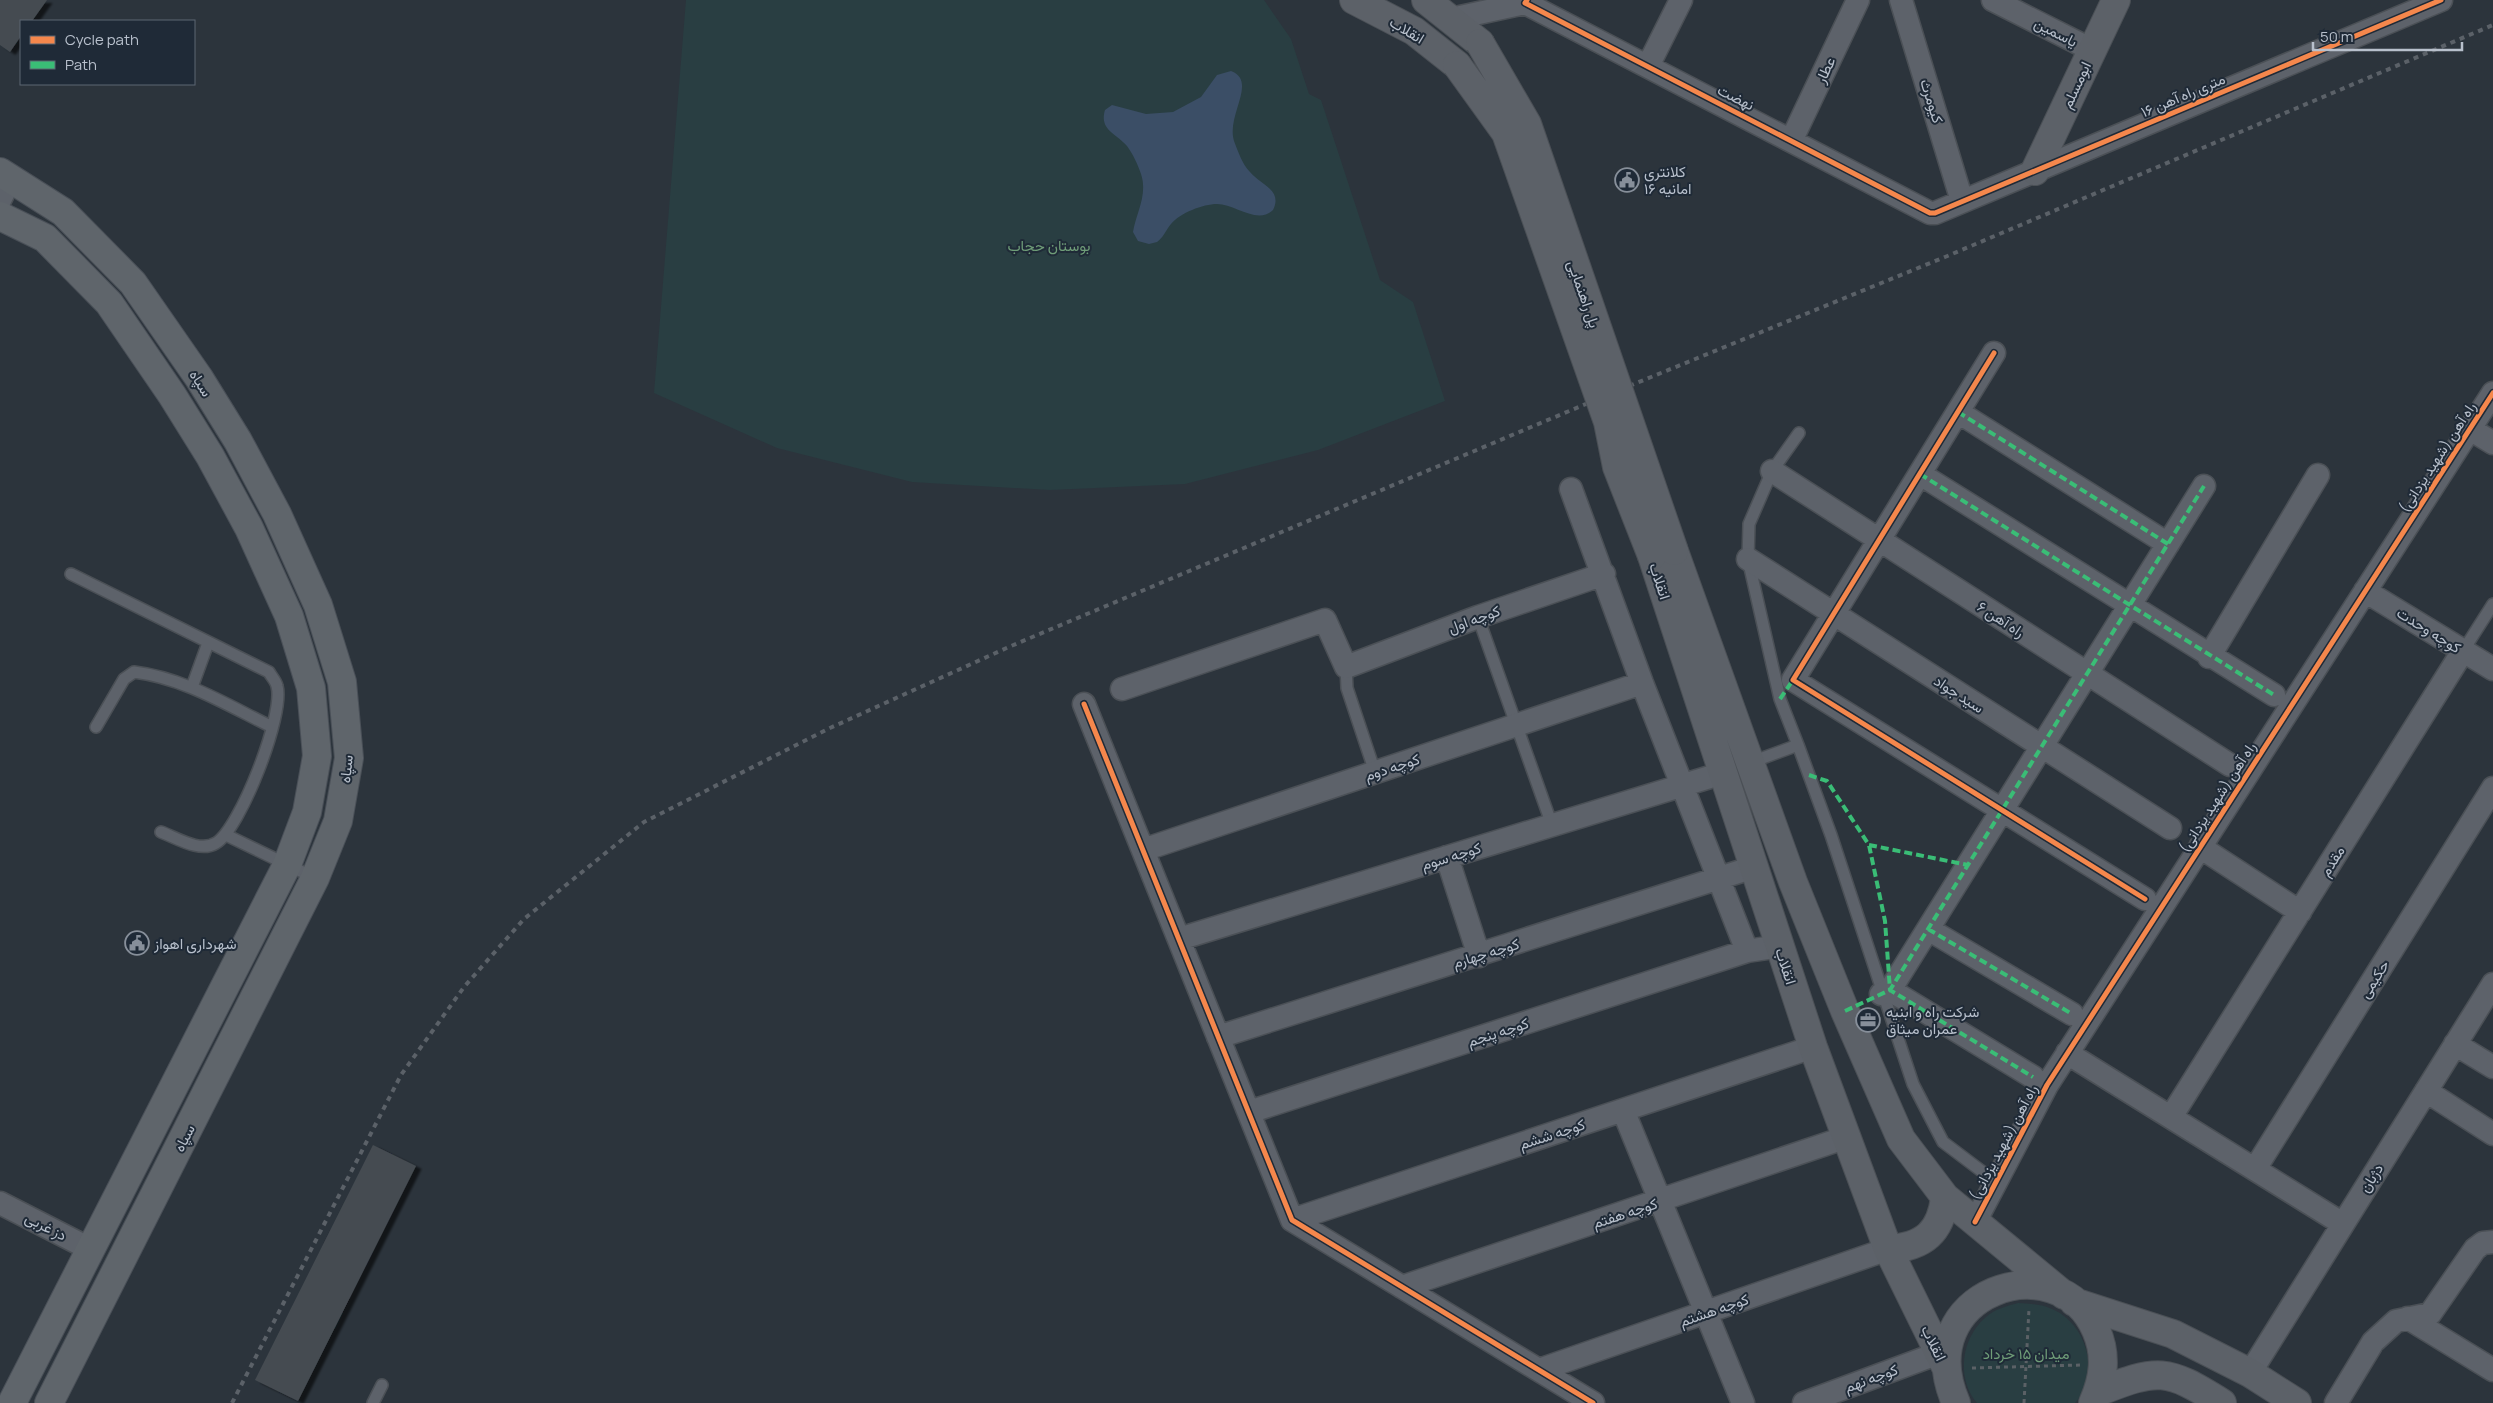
<svg xmlns="http://www.w3.org/2000/svg" width="2493" height="1403" viewBox="0 0 2493 1403" font-family="Manrope,Vazirmatn,sans-serif">
<style>
.green{fill:#293e42}
.water{fill:#3b4e66}
.building{fill:#454b51;filter:url(#shadow)}
.lines{fill:none;stroke-linecap:round;stroke-linejoin:round}
.lane-casing{stroke:#4b5056;stroke-width:14}
.street-casing{stroke:#4b5056;stroke-width:25}
.secondary-casing{stroke:#4b5056;stroke-width:30}
.primary-casing{stroke:#4a5058;stroke-width:30}
.path{stroke:#5b6166;stroke-width:3;stroke-dasharray:4 4;stroke-linecap:butt}
.lane{stroke:#5d626a;stroke-width:11}
.street{stroke:#5d626a;stroke-width:22}
.secondary{stroke:#5c6168;stroke-width:28}
.primary{stroke:#5f656b;stroke-width:28}
.rail{stroke:#5b6168;stroke-width:4;stroke-dasharray:5 5;stroke-linecap:butt}
.secondary-bridge-casing{stroke:#4b5056;stroke-width:30;stroke-linecap:butt}
.secondary-bridge{stroke:#5c6168;stroke-width:28}
.quiet{stroke:#3abd76;stroke-width:4;stroke-dasharray:8 4;stroke-linecap:butt}
.cycleway-casing{stroke:#1f2a37;stroke-width:8}
.cycleway{stroke:#f5874c;stroke-width:5}
.labels{text-anchor:middle;dominant-baseline:central;stroke-width:4;stroke-linejoin:round;paint-order:stroke}
.street-label{font-size:15px;fill:#b8c0cc;stroke:#1f2a37}
.poi-label{font-size:15px;fill:#b8c0cc;stroke:#1f2a37;text-anchor:start}
.park-label{font-size:15px;fill:#6f9d78;stroke:#1f2a37}
</style>
<defs>
<filter id="shadow"><feDropShadow dx="5.5" dy="3" stdDeviation="1" flood-color="#0009"/></filter>
</defs>
<rect width="100%" height="100%" fill="#2c343c"/>
<path class="green" d="M686 0H1264L1291 39 1309 94 1321 100 1380 280 1413 302 1445 401 1318 450 1185 484 1050 490 912 482 777 448 654 393Z
M2018 1303C2030 1304 2041 1304 2052 1309 2086 1323 2102 1374 2075 1403H1977C1956 1378 1961 1338 1986 1317 1995 1309 2007 1306 2018 1303Z"/>
<path class="water" d="M1231 71C1258 81 1226 115 1234 141 1238 151 1242 164 1250 172 1261 185 1283 190 1273 210 1257 225 1235 204 1217 204 1203 204 1180 213 1171 224 1166 230 1163 238 1157 242L1149 244 1138 241 1133 232C1136 213 1148 195 1141 174 1138 165 1133 154 1127 146 1116 133 1099 130 1105 110L1112 105 1146 114 1173 112 1201 97 1217 75Z"/>
<path class="building" d="M0 0H47L32 21H21V36L10 52 0 45Z
M373 1145 416 1166 298 1401 255 1380Z"/>
<g class="lines">
<g class="lane-casing">
<path id="lane" d="M71 574 269 672C271 676 276 681 277 686 285 714 240 829 216 843 200 853 177 838 161 832
M1478 617 1552 825
M2463 651 2493 604
M1346 667 1347 688 1375 772
M192 687 208 643
M96 727 124 679 134 672C184 678 227 705 272 727
M1798 745 1780 699 1748 559 1749 524 1772 471 1799 433
M1749 763 1798 745 1831 835 1913 1084 1943 1142 1996 1182
M226 835 315 878
M373 1403 382 1385"/>
</g>
<g class="street-casing">
<path id="street" d="M1901 0 1962 201
M1993 0 2092 50
M1525 3 1930 213H1935L2441 0
M1451 19 1525 3
M1648 66 1681 0
M1792 139 1858 0
M0 200 11 178
M1994 353 1793 680 2145 899
M1958 412 2168 544
M2470 429 2493 443
M1772 471 2230 765
M1920 474 2274 695
M1571 489 1642 683 1747 951 1780 946
M1748 559 2170 828
M2365 591 2493 669
M2209 657 2318 475
M1122 689 1325 620 1346 667 1478 617 1604 574
M1084 704 1292 1220 1593 1403
M2200 847 2300 912
M1143 850 1642 683
M1447 857 1479 956
M1928 929 2072 1014
M1179 939 1723 773
M1890 990 2033 1077
M1881 994 1890 990 2204 486
M1218 1037 1754 867
M2455 1044 2493 1067
M2067 1053 2343 1224
M2426 1091 2493 1134
M1623 1110 1743 1403
M1249 1112 1747 951
M2171 1117 2463 651
M2255 1169 2493 788
M0 1203 92 1250
M1292 1220 1813 1047
M1975 1222 2047 1085 2493 393
M1402 1287 1847 1137
M2408 1318 2493 1370
M1539 1370 1888 1249
M2250 1373 2493 984
M1804 1403 1939 1353
M2336 1403 2373 1342 2396 1321 2430 1314 2475 1249 2483 1243 2493 1242"/>
</g>
<g class="secondary-casing">
<path id="secondary" d="M1354 0 1414 31 1457 65
M1426 0 1480 43
M2035 171 2116 0
M1674 551 1793 882 1845 1011 1901 1139 1945 1197 2064 1295
M1652 556 1813 1047 1888 1249 1946 1367
M1888 1249C1924 1247 1941 1232 1945 1197
M2074 1302 2173 1334 2250 1373 2297 1403
M2098 1392C2159 1368 2166 1368 2222 1403
M1956 1403C1908 1292 2058 1242 2096 1330 2107 1355 2104 1378 2093 1403"/>
</g>
<g class="primary-casing">
<path id="primary" d="M0 172 63 212 133 283 199 378 238 441 277 514 318 605 342 682 349 758 338 821 315 878 49 1403
M0 216 45 238 109 303 172 395 210 456 249 528 289 616 311 688 317 756 307 812 287 865 12 1403"/>
</g>
<path class="path" d="M1972 1368 2081 1365
M2024 1403 2029 1309"/>
<use href="#lane" class="lane"/>
<use href="#street" class="street"/>
<use href="#secondary" class="secondary"/>
<use href="#primary" class="primary"/>
<path class="rail" d="M232 1403 401 1075 464 987 524 919 644 822 830 728 1011 646 1612 393 1945 257 2493 25"/>
<g class="secondary-bridge-casing">
<path id="secondary-bridge" d="M1480 43 1527 124 1674 551
M1457 65 1506 133 1608 422 1617 467 1652 556"/>
</g>
<use href="#secondary-bridge" class="secondary-bridge"/>
<path class="quiet" d="M1958 412 2168 544
M1920 474 2274 695
M1780 699 1793 680
M1809 775 1827 781 1869 845 1885 921 1890 990 2033 1077
M1869 845 1968 865
M1928 929 2072 1014
M1845 1011 1890 990 2204 486"/>
<g class="cycleway-casing">
<path id="cycleway" d="M1527 0 1525 3 1930 213H1935L2441 0
M1994 353 1793 680 2145 899
M1084 704 1292 1220 1593 1403
M1975 1222 2047 1085 2493 393"/>
</g>
<use href="#cycleway" class="cycleway"/>
</g>
<defs>
<g id="civic-ring" transform="scale(1.25)"><circle r="9.5" fill="#1f2a37" stroke="#878f9a" stroke-width="1.5"/><path d="M-.6-6.5H3V-4.5H.6V-3L4-1V1h2V6H-6V1h2V-1L-.6-3ZM-1.2 2.5V6h2.4V2.5Z" fill="#878f9a"/></g>
<g id="office-ring" transform="scale(1.25)"><circle r="9.5" fill="#1f2a37" stroke="#878f9a" stroke-width="1.5"/><path d="M-6-3h4V-5.5h4V-3h4V5H-6ZM-1-4.5V-3h2v-1.5ZM-6 0V1H6V0Z" fill="#878f9a"/></g>
</defs>
<g fill-rule="evenodd">
<use href="#civic-ring" x="1627" y="180"/>
<use href="#civic-ring" x="137" y="943"/>
<use href="#office-ring" x="1868" y="1020"/>
</g>
<g class="labels">
<g class="street-label">
<text transform="translate(1407 30) rotate(31)">انقلاب</text>
<text transform="translate(2056 32) rotate(27)">یاسمین</text>
<text transform="translate(1825 70) rotate(-65)">عطار</text>
<text transform="translate(2076 85) rotate(-65)">ابومسلم</text>
<text transform="translate(2183 95) rotate(-23)">۱۶ متری راه آهن</text>
<text transform="translate(1736 97) rotate(27)">نهضت</text>
<text transform="translate(1932 101) rotate(73)">کیومرث</text>
<text transform="translate(1584 294) rotate(71)">پل راهنمایی</text>
<text transform="translate(201 383) rotate(57)">سپاه</text>
<text transform="translate(2437 457) rotate(-57)">راه آهن (شهید یزدانی)</text>
<text transform="translate(1660 581) rotate(72)">انقلاب</text>
<text transform="translate(1474 619) rotate(-20)">کوچه اول</text>
<text transform="translate(2001 619) rotate(33)">راه آهن ۶</text>
<text transform="translate(2429 630) rotate(32)">کوچه وحدت</text>
<text transform="translate(1959 694) rotate(33)">سید جواد</text>
<text transform="translate(1392 767) rotate(-18)">کوچه دوم</text>
<text transform="translate(346 769) rotate(-84)">سپاه</text>
<text transform="translate(2217 797) rotate(-57)">راه آهن (شهید یزدانی)</text>
<text transform="translate(1451 856) rotate(-17)">کوچه سوم</text>
<text transform="translate(2332 861) rotate(-58)">مقدم</text>
<text transform="translate(1486 953) rotate(-17)">کوچه چهارم</text>
<text transform="translate(1786 966) rotate(72)">انقلاب</text>
<text transform="translate(2374 979) rotate(-58)">حکیمی</text>
<text transform="translate(1498 1032) rotate(-18)">کوچه پنجم</text>
<text transform="translate(1552 1134) rotate(-18)">کوچه ششم</text>
<text transform="translate(184 1138) rotate(-63)">سپاه</text>
<text transform="translate(2003 1142) rotate(-62)">راه آهن (شهید یزدانی)</text>
<text transform="translate(2371 1178) rotate(-58)">دژبان</text>
<text transform="translate(1625 1213) rotate(-18)">کوچه هفتم</text>
<text transform="translate(46 1226) rotate(27)">دز غربی</text>
<text transform="translate(1714 1310) rotate(-19)">کوچه هشتم</text>
<text transform="translate(1934 1343) rotate(64)">انقلاب</text>
<text transform="translate(1871 1378) rotate(-20)">کوچه نهم</text>
</g>
<g class="poi-label">
<text x="1644" y="171">کلانتری<tspan x="1644" dy="17">۱۶ امانیه</tspan></text>
<text x="154" y="943">شهرداری اهواز</text>
<text x="1886" y="1011">شرکت راه و ابنیه<tspan x="1886" dy="17">عمران میثاق</tspan></text>
</g>
<g class="park-label">
<text x="1049" y="245">بوستان حجاب</text>
<text x="2026" y="1353">میدان ۱۵ خرداد</text>
</g>
</g>
<rect x="20" y="20" width="175" height="65" fill="#1f2a37" stroke="#5c6673"/>
<rect x="30" y="36" width="25" height="8" fill="#f5874c" stroke="#5c6673"/>
<text x="65" y="45" font-size="15" fill="#b8c0cc">Cycle path</text>
<rect x="30" y="61" width="25" height="8" fill="#3abd76" stroke="#5c6673"/>
<text x="65" y="70" font-size="15" fill="#b8c0cc">Path</text>
<path d="M2313 42v8h149v-8" fill="none" stroke="#b8c0cc" stroke-width="2.5"/>
<text x="2320" y="42" font-size="15" fill="#b8c0cc" stroke="#1f2a37" stroke-width="4" paint-order="stroke">50 m</text>
</svg>
